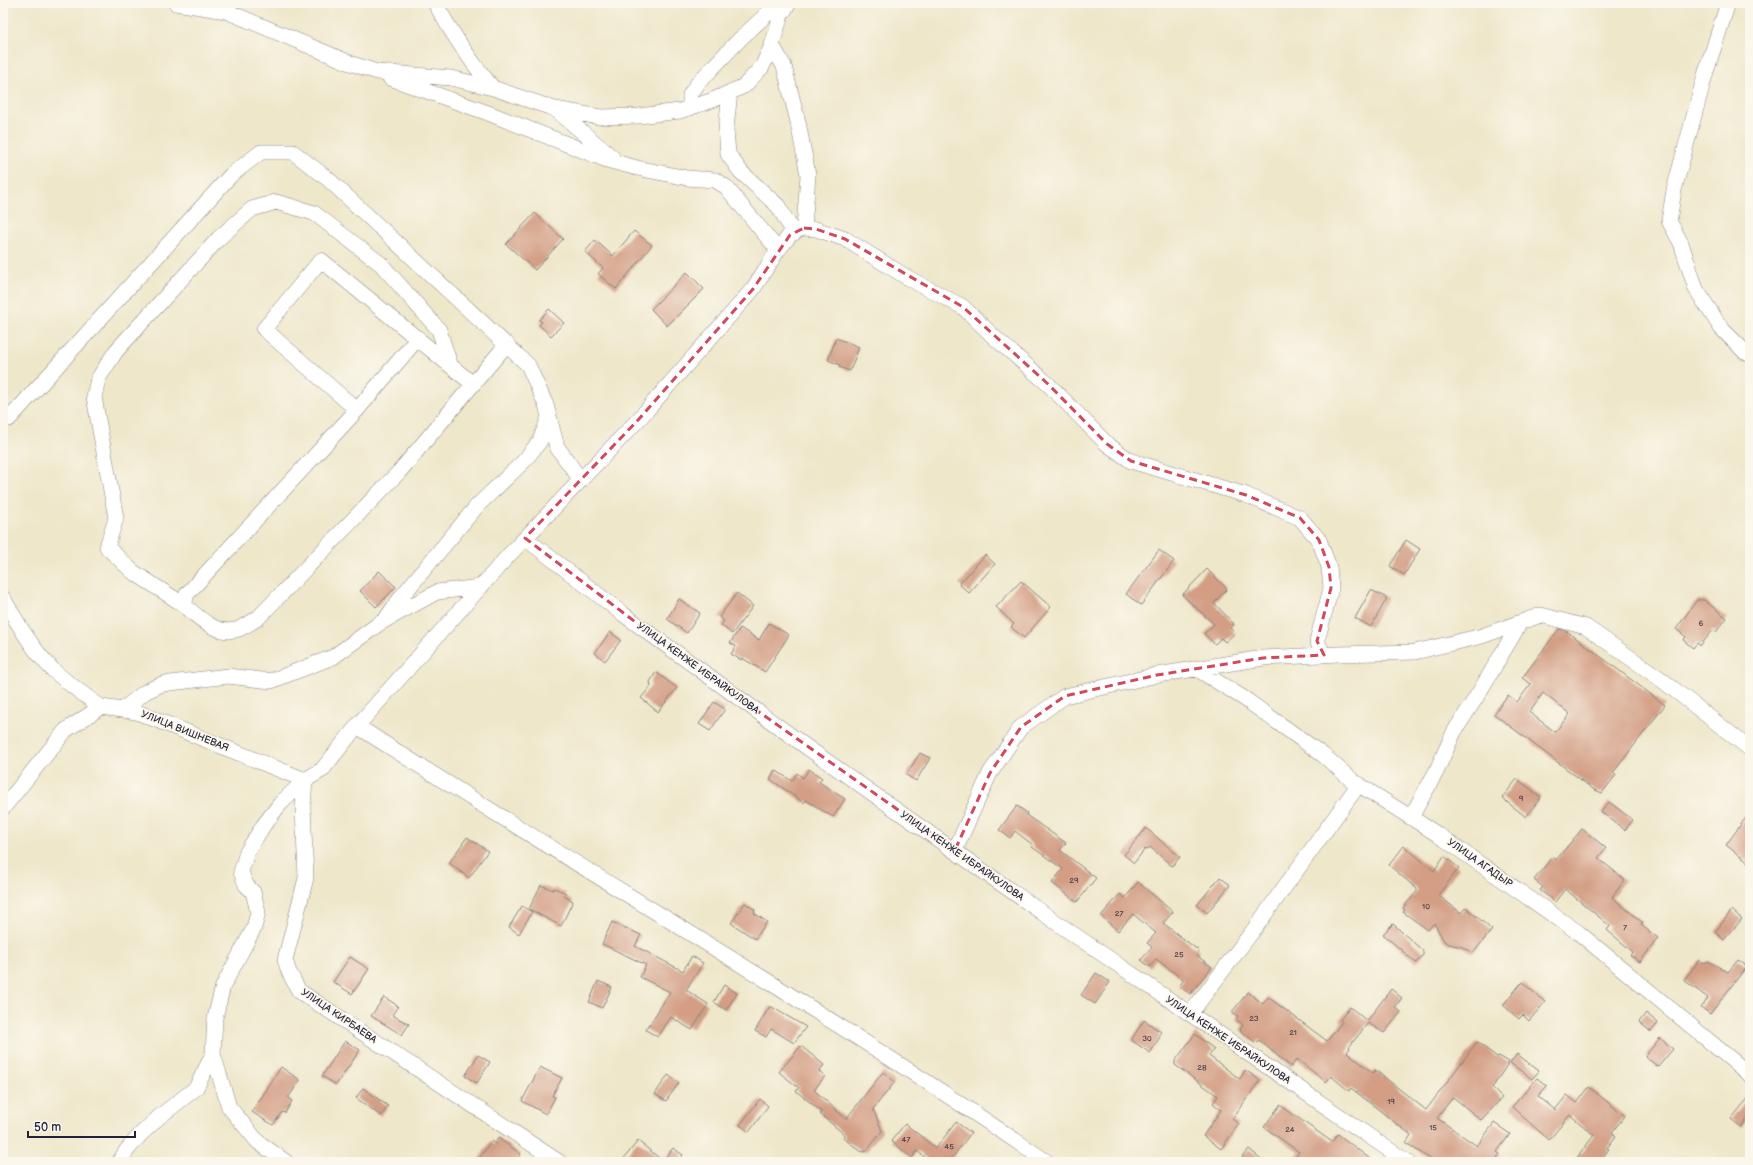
<svg xmlns="http://www.w3.org/2000/svg" width="1753" height="1165" viewBox="0 0 1753 1165" font-family="'Balsamiq Sans',sans-serif">
<style>
.building{fill:#d39e84;fill-rule:evenodd}
.lines{fill:none;stroke-linecap:round;stroke-linejoin:round}
.minor-casing{stroke:#888482;stroke-width:16}
.minor{stroke:#fff;stroke-width:15}
.marked{fill:none;stroke:#d1495b;stroke-width:3;stroke-dasharray:8 5;stroke-linejoin:round}
.labels{text-anchor:middle;dominant-baseline:central;stroke-width:3.5;stroke-linejoin:round;paint-order:stroke}
.number-label{font-size:8px;fill:#4e414d}
.street-label{font-size:10px;fill:#22223b;stroke:#fbf7ec}
</style>
<rect width="100%" height="100%" fill="#fbf7ec"/>
<filter id="ink" filterUnits="userSpaceOnUse"><feTurbulence type="fractalNoise" baseFrequency=".025" numOctaves="2"/><feDisplacementMap in="SourceGraphic" scale="8" xChannelSelector="R" yChannelSelector="G"/><feConvolveMatrix kernelMatrix="1 2 1 2 8 2 1 2 1" color-interpolation-filters="sRGB"/></filter>
<filter id="wash" filterUnits="userSpaceOnUse"><feTurbulence type="fractalNoise" baseFrequency=".012" numOctaves="4" result="noise"/><feDisplacementMap in="SourceGraphic" scale="16" xChannelSelector="R" yChannelSelector="G"/><feGaussianBlur stdDeviation="0.9" result="paint"/><feColorMatrix in="noise" values="0 0 0 0 0 0 0 0 0 0 0 0 0 0 0 0 0 1.4 0 .05"/><feComposite in="paint" operator="in"/></filter>
<g filter="url(#wash)">
<rect width="100%" height="100%" fill="#eee7ca"/>
<g id="blocks">
<path class="building" d="M535 213 563 239 535 270 506 244Z
M634 231 652 245 616 289 598 274 603 268 585 252 595 240 613 256Z
M687 272 704 289 667 326 651 309Z
M549 309 564 323 551 336 539 325 542 322 539 320Z
M836 338 859 347 850 371 839 367 840 365 828 360Z
M1406 540 1420 549 1404 575 1390 566Z
M1159 550 1174 561 1141 605 1126 594Z
M985 555 995 564 969 593 959 584Z
M1207 569 1227 589 1214 603 1234 624 1230 628 1235 633 1225 642 1221 638 1215 644 1204 634 1214 624 1182 595Z
M379 571 396 587 376 607 360 591Z
M1021 581 1051 607 1024 638 1011 627 1014 624 996 607Z
M1371 590 1387 598 1371 627 1355 618Z
M737 593 753 606 732 634 721 625 724 621 719 617Z
M679 599 700 613 687 633 667 619Z
M1697 600H1704L1727 618 1716 632 1713 630 1700 646 1697 643 1693 648 1683 640 1686 637 1676 629Z
M769 623 789 635 765 672 742 658 741 660 731 654 736 646 730 643 740 628 759 640Z
M1559 629 1568 632 1665 705 1613 773 1616 775 1602 793 1593 789 1494 714 1508 695 1517 702 1531 684 1522 678ZM1543 693 1570 714 1555 732 1529 712Z
M610 632 621 640 605 661 595 653Z
M656 672 677 688 658 712 641 698 651 686 650 682Z
M714 702 725 709 710 731 699 724Z
M920 753 930 758 916 781 906 775Z
M809 769 822 778 819 782 845 799 833 817 806 800 804 803 770 779 775 770 792 781 797 773 803 778Z
M1517 779 1541 797 1526 817 1502 798Z
M1609 802 1633 820 1625 830 1601 812Z
M1017 806 1027 813 1026 815 1066 843 1060 850 1096 878 1077 902 1052 883 1063 869 1032 847 1033 845 1015 831 1010 838 999 830Z
M1750 812V864L1726 845Z
M1146 828 1180 857 1172 866 1150 847 1147 850 1145 849 1134 863 1124 855Z
M1582 829 1606 848 1598 858 1625 880 1612 897 1643 923 1641 925 1658 938 1640 962 1630 955 1633 952 1607 930 1610 926 1565 889 1555 902 1540 890 1543 887 1534 880 1552 857 1556 860Z
M467 837 488 851 469 878 449 863Z
M1404 846 1434 871 1444 856 1459 868 1438 895 1461 913 1466 907 1492 930 1473 953 1462 947 1449 944 1444 941 1434 923 1428 930 1403 912 1405 910 1403 908 1418 890 1389 865Z
M1220 877 1230 885 1207 913 1197 905Z
M1138 882 1173 912 1163 923 1199 951 1196 955 1212 967 1190 994 1179 986 1184 980 1156 959 1150 967 1141 960 1152 947 1147 943 1156 933 1133 914 1118 931 1101 916 1120 894 1125 898Z
M541 885 553 890 554 888 566 893 564 896 573 901 561 926 529 909Z
M745 903 755 910 754 913 767 922 755 939 731 923Z
M522 906 532 912 519 934 509 927Z
M1732 910 1742 919 1724 940 1715 932Z
M612 922 641 935 635 946 683 971 692 956 703 963 686 990 708 1004 692 1030 671 1017 658 1037 646 1030 670 992 640 977 646 965 602 944Z
M1393 924 1423 951V955L1416 963 1383 934Z
M350 957 369 969 352 994 333 982Z
M1699 960 1704 963 1708 961 1728 972 1738 960 1747 966 1710 1014 1701 1007 1708 998 1684 980Z
M1096 973 1110 982 1095 1004 1081 995Z
M598 981 612 987 602 1008 589 1002Z
M1522 982 1545 1002 1529 1021 1523 1015 1519 1019 1503 1005Z
M724 985 737 993 726 1010 714 1002Z
M1391 989 1402 998 1395 1007 1401 1012 1384 1033 1368 1023 1349 1047 1350 1048 1347 1052 1373 1073 1375 1070 1426 1110 1477 1042 1497 1057 1499 1056 1509 1062 1492 1088 1502 1098 1481 1120 1453 1097 1437 1118 1477 1146 1494 1123 1510 1134 1497 1152 1500 1154 1494 1162H1435L1406 1143 1411 1135 1351 1088 1349 1091 1331 1076 1326 1082 1297 1059 1291 1067 1259 1040 1256 1043 1240 1030 1243 1025 1236 1019 1238 1016 1232 1012 1248 992 1263 1004 1268 997 1327 1041 1342 1022 1340 1020 1350 1007 1367 1021Z
M384 997 398 1006 392 1015 409 1024 402 1035 371 1016Z
M770 1006 806 1027 794 1043 771 1029 766 1037 755 1031Z
M1646 1013 1658 1023 1651 1032 1639 1022Z
M1144 1020 1161 1032 1158 1036 1160 1037 1150 1053 1131 1040Z
M1195 1034 1214 1049 1209 1056 1240 1079 1245 1070 1260 1080 1232 1119 1239 1124 1221 1149 1203 1136 1221 1110 1213 1103 1218 1096 1175 1065V1061Z
M1660 1038 1673 1049 1658 1067 1645 1056Z
M345 1041 360 1050 336 1085 322 1076Z
M801 1046 824 1065 819 1071 825 1076 814 1090 846 1119 883 1072 895 1082 873 1109 882 1131 867 1151 862 1152 843 1138 845 1135 820 1114 822 1112 796 1091 799 1088 779 1072Z
M1517 1054 1539 1071 1532 1079 1510 1063Z
M478 1055 490 1062 477 1083 465 1076Z
M281 1067 300 1080 288 1098 292 1101 285 1113 282 1112 273 1125 252 1112Z
M540 1067 562 1078 552 1096 555 1097 546 1114 522 1101Z
M668 1075 679 1083 666 1101 655 1094Z
M1537 1078 1547 1086 1538 1096 1555 1110 1567 1095 1577 1103 1589 1087 1625 1116 1612 1132 1616 1136 1607 1148 1609 1149 1599 1162H1574L1594 1135 1570 1115 1549 1140 1512 1107Z
M363 1088 388 1106 381 1116 356 1098Z
M1750 1096V1116L1741 1127 1731 1119Z
M760 1099 768 1106 749 1132 740 1125Z
M1280 1105 1332 1142 1338 1134 1374 1162H1292L1299 1152 1264 1127Z
M956 1122 971 1133 949 1162H931L917 1151 912 1158 891 1141 905 1124 936 1148Z
M498 1138 521 1154 515 1162H477L491 1141 495 1144Z
M638 1141 663 1161 673 1148 683 1155 678 1162H621Z
M1249 1149 1265 1162H1248L1242 1157Z"/>
</g>
</g>
<g filter="url(#ink)">
<use href="#blocks" fill-opacity="0" stroke="#888482" stroke-width="1"/>
<g class="lines">
<g class="minor-casing">
<path id="minor" d="M176 3 226 11 350 63 377 72 451 78 493 88 555 109 600 117 639 116 680 111 713 100 744 86 762 67 772 45 781 15 789 3
M435 3C452 34 470 61 493 88
M1728 3 1705 75 1674 190 1669 221 1681 243 1696 289 1721 328 1745 352 1750 354
M772 45 784 66 798 122 808 175 804 228
M390 78 488 113 607 160 637 168 687 178 715 180 726 187 778 250
M730 92 726 129 728 154 741 172 778 206 794 233
M690 108V95L698 83 740 39 768 13 786 7
M555 109 612 157
M418 338 357 410 187 594 184 605C199 618 218 637 239 629 245 626 252 622 258 618L399 472 507 344
M357 410 264 329 321 260 473 384
M9 419 231 175 261 152H293L328 179 528 365 546 405 557 447 581 480
M525 538 623 614 808 748 1057 923 1407 1162
M3 598C17 622 32 649 52 669 67 683 84 695 101 707
M184 605 132 571 107 547 116 518 94 397 98 379 116 351 219 238 252 209 276 202 314 213 381 264 439 330 450 364
M387 617 402 596 477 506 524 461 540 441 549 417
M1197 669 1245 699 1323 755 1353 781 1437 834 1579 933 1750 1075
M122 710 145 692 162 684 228 676 271 681 333 657 380 623 437 592 481 587
M357 726C586 873 822 1008 1047 1162
M305 780 303 807 306 878 285 960 289 972 299 991 559 1162
M3 808 66 730 101 707 137 712 305 780
M1411 817 1436 772 1454 732 1477 696 1520 623
M955 850 990 773 1021 727 1065 696 1157 675 1263 658 1339 654 1415 652 1482 636 1541 615 1586 627 1662 680 1750 749
M1190 1014 1255 928 1359 784
M213 1054 229 1107 258 1142 286 1162
M119 1162 127 1150 140 1135 159 1117 196 1088 213 1054 215 1018 223 986 254 928 258 912 253 892 246 885 241 872 247 852 263 826 280 804 305 780 322 770 357 726 508 556 639 419 753 289 778 250 790 235 798 230 804 228 816 229 845 239 908 278 963 307 995 338 1048 384 1107 444 1131 461 1246 495 1300 518 1319 540 1329 567 1331 588 1317 641 1324 655"/>
</g>
<use href="#minor" class="minor"/>
</g>
</g>
<path class="marked" d="M804 228 816 229 845 239 963 307 1048 384 1107 444 1131 461 1246 495 1300 518 1319 540 1329 567 1331 588 1317 641 1324 655 1263 658 1157 675 1065 696 1021 727 990 773 955 850 688 662 525 538 639 419 753 289 790 235Z"/>
<g class="labels">
<g class="number-label">
<text x="1701" y="623">6</text>
<text x="1521" y="798">9</text>
<text x="1074" y="880">29</text>
<text x="1426" y="906">10</text>
<text x="1119" y="913">27</text>
<text x="1625" y="927">7</text>
<text x="1179" y="954">25</text>
<text x="1254" y="1018">23</text>
<text x="1293" y="1032">21</text>
<text x="1147" y="1038">30</text>
<text x="1202" y="1067">28</text>
<text x="1391" y="1101">19</text>
<text x="1433" y="1127">15</text>
<text x="1290" y="1129">24</text>
<text x="906" y="1139">47</text>
<text x="949" y="1146">45</text>
</g>
<g class="street-label">
<text transform="translate(698 668) rotate(36)">УЛИЦА КЕНЖЕ ИБРАЙКУЛОВА</text>
<text transform="translate(185 731) rotate(22)">УЛИЦА ВИШНЕВАЯ</text>
<text transform="translate(962 856) rotate(35)">УЛИЦА КЕНЖЕ ИБРАЙКУЛОВА</text>
<text transform="translate(1480 863) rotate(35)">УЛИЦА АГАДЫР</text>
<text transform="translate(339 1016) rotate(34)">УЛИЦА КИРБАЕВА</text>
<text transform="translate(1228 1040) rotate(34)">УЛИЦА КЕНЖЕ ИБРАЙКУЛОВА</text>
</g>
</g>
<rect width="1753" height="1165" fill="none" stroke="#fbf7ec" stroke-width="16"/>
<path d="M28 1131v6h107v-6" fill="none" stroke="#22223b" stroke-width="2"/>
<text x="34" y="1131" font-size="12" fill="#22223b" stroke="#fbf7ec" stroke-width="3" paint-order="stroke">50 m</text>
</svg>
